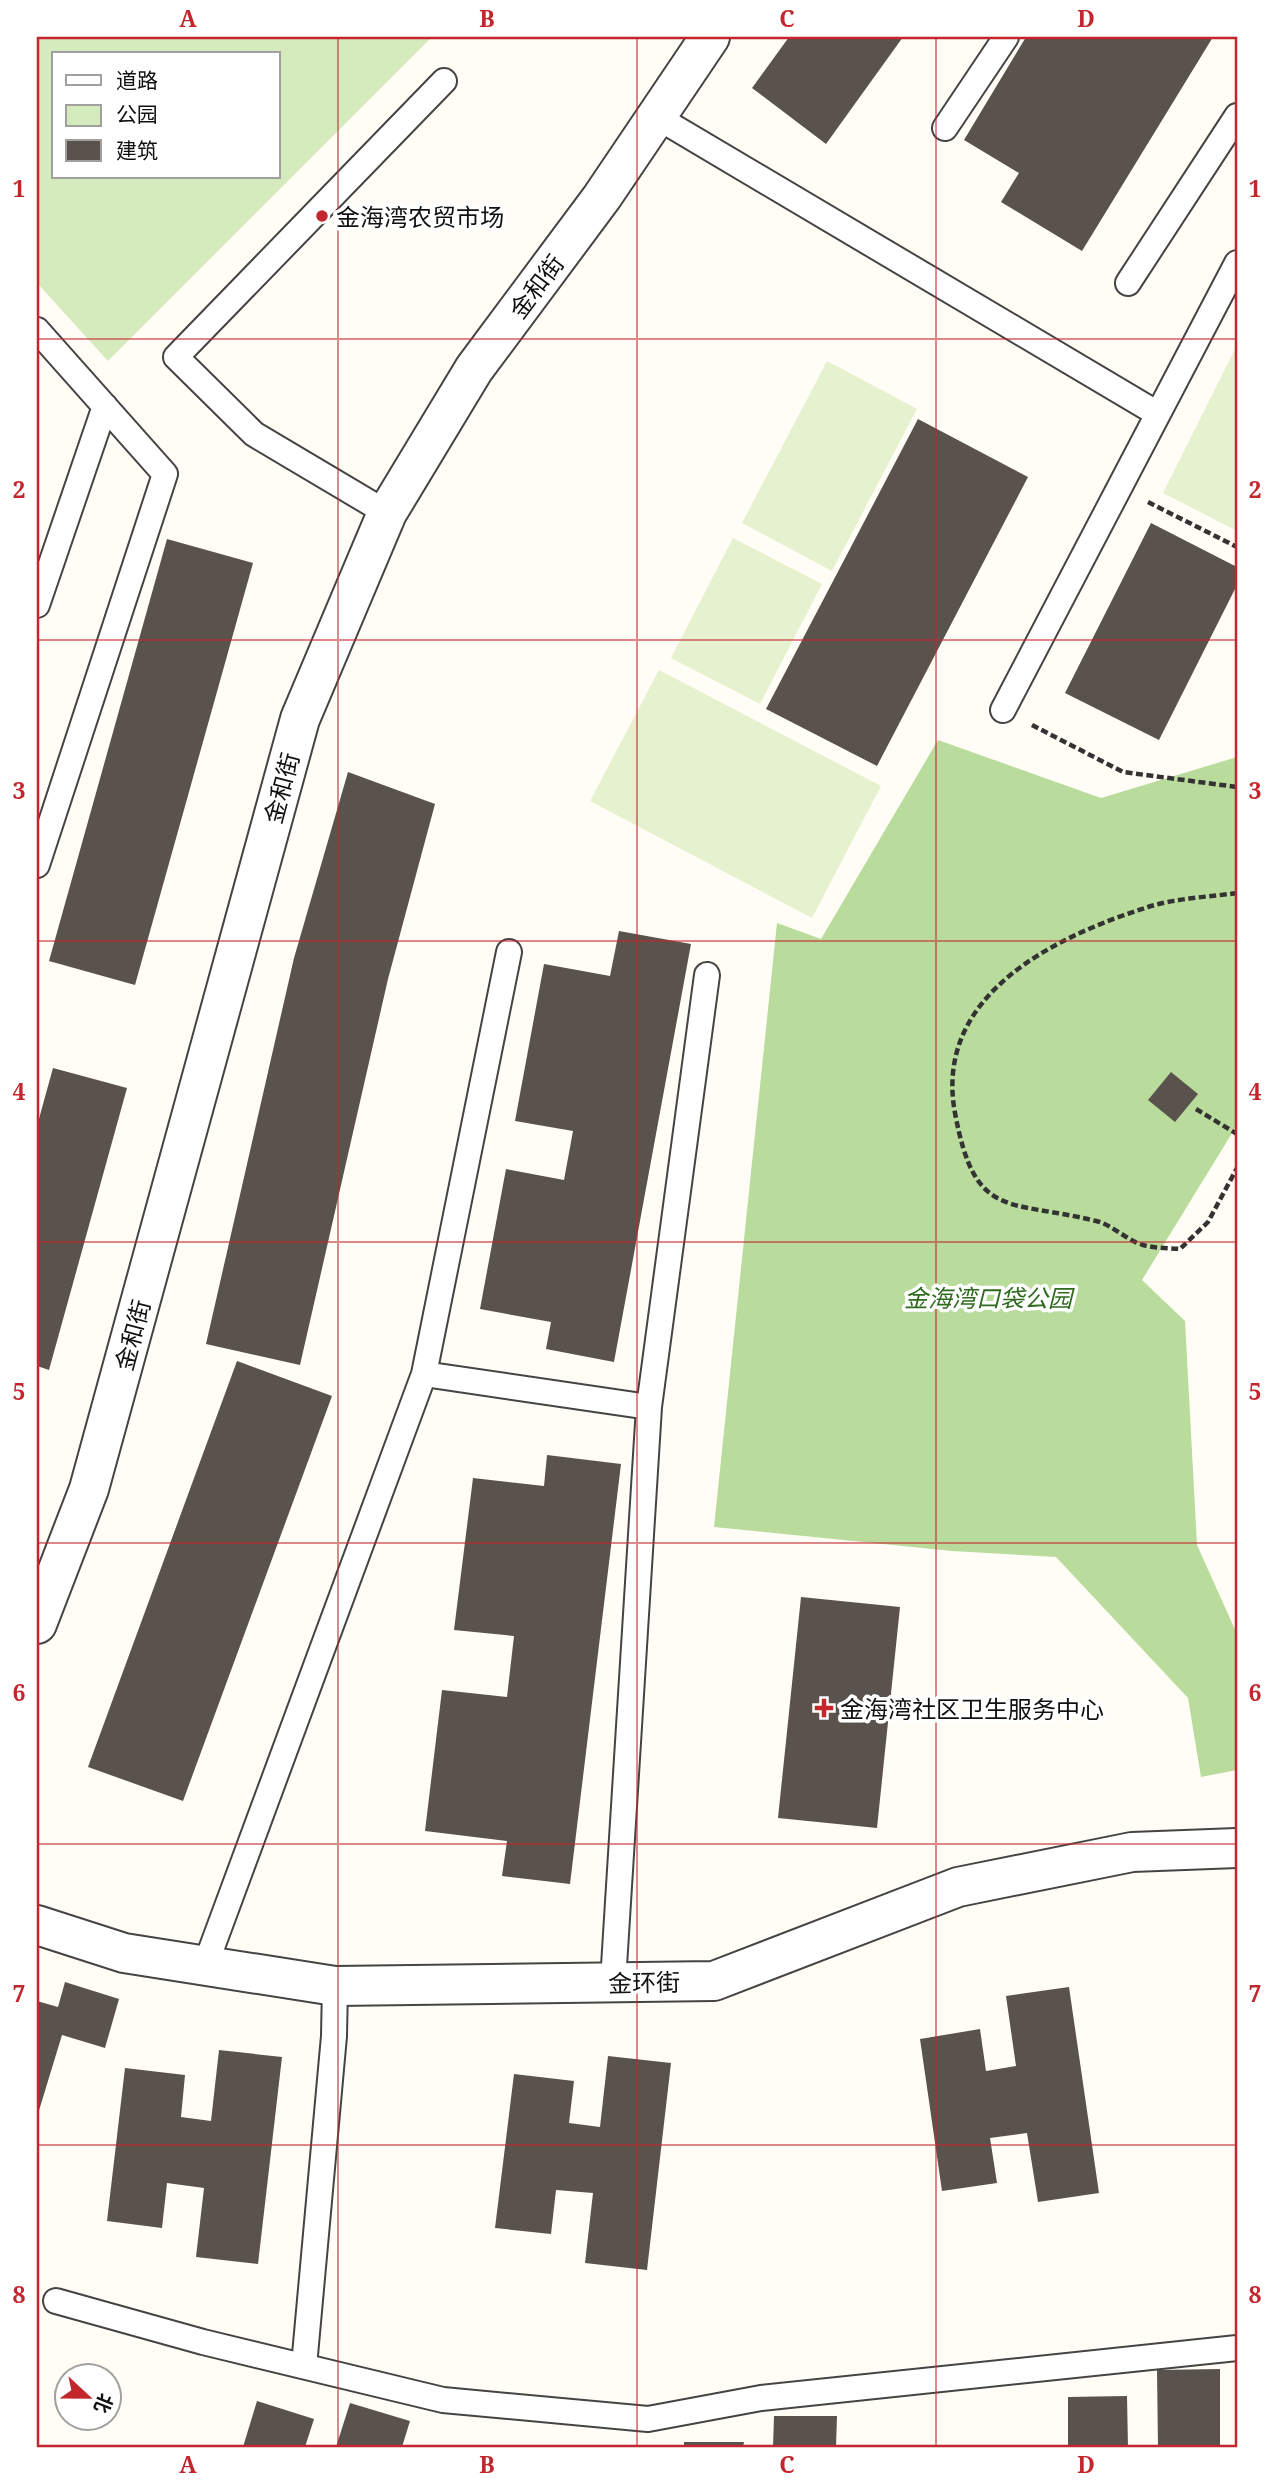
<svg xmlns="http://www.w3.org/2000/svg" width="1274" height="2484" viewBox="0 0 1274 2484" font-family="'Noto Serif','Noto Sans SC',serif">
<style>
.green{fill:#d5ebbd;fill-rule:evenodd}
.forest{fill:#b9dc9c}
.pitch{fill:#e6f2cf}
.building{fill:#5a524d}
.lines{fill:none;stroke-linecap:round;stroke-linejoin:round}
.service-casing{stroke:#444;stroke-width:28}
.minor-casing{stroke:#444;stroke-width:42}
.path{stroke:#333;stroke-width:4.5;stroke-dasharray:7 3.5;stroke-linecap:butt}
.service{stroke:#fff;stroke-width:24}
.minor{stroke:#fff;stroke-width:38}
.grid{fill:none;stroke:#c4262e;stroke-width:2;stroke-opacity:0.55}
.poi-dot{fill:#c4262e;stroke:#fff;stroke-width:2.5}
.labels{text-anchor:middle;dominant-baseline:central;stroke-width:7;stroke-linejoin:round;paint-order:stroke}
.poi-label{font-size:24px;fill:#111;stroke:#fff;text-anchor:start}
.street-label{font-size:24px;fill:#111;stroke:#fff}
.park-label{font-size:24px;font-style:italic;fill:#2f6b1f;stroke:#fff}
.neatline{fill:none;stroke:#c4262e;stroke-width:2.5}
.grid-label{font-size:23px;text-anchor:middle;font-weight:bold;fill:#c4262e}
</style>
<rect width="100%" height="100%" fill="#fffdf5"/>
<path class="green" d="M37 37H432L108 361 37 283ZM54 54H278V177H54Z"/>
<path class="forest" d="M938 740 1101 798 1237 757V1125L1142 1280 1185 1321 1197 1545 1237 1634V1770L1201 1777 1188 1698 1056 1557 952 1551 714 1527 777 923 821 939Z"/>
<path class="pitch" d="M1237 345V531L1163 493Z
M827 361 917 409 832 571 742 523Z
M733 538 822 584 760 704 671 658Z
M659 670 881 786 812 918 590 801Z"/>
<path class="building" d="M789 37H903L826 144 752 88Z
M1026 37H1213L1082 251 1001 202 1019 173 964 140Z
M918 419 1028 477 877 766 766 709Z
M1151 523 1237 567V585L1159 740 1065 693Z
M167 539 253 563 135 985 49 961Z
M348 772 435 804 388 979 300 1365 206 1344 294 958Z
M619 931 691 944 614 1362 546 1349 551 1322 480 1309 506 1169 564 1180 573 1131 515 1121 544 964 610 976Z
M53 1068 127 1088 49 1370 37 1366V1126Z
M1171 1072 1198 1094 1175 1122 1148 1100Z
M237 1361 332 1396 183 1801 88 1767Z
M547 1455 621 1464 570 1884 502 1876 507 1841 425 1831 442 1690 507 1697 514 1636 454 1630 473 1478 544 1486Z
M801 1597 900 1607 877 1828 778 1818Z
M65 1982 119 1999 105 2048 62 2035 37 2117V2001L58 2007Z
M1069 1987 1099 2193 1038 2202 1027 2133 990 2138 997 2183 942 2191 920 2039 980 2029 986 2071 1016 2066 1006 1996Z
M219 2050 282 2057 258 2264 196 2257 204 2188 167 2183 162 2228 107 2221 125 2068 185 2075 181 2117 211 2121Z
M608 2056 671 2063 647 2270 585 2263 593 2193 556 2190 551 2234 495 2228 514 2074 574 2081 569 2123 600 2127Z
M1220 2369V2447H1158L1157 2370Z
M1127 2396 1128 2447H1068V2397Z
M257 2401 314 2419 305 2447H243Z
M350 2403 410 2421 402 2447H336Z
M774 2416H837L836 2447H773Z
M684 2442H744L743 2447H684Z"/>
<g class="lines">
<g class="service-casing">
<path id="service" d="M657 117 1158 414
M945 128 1006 37
M1128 283 1237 116
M37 330 165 474 37 865
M387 513 254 434 176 357 444 81
M37 605 105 406
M1003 710 1237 263
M424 1374 649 1407
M205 1966 424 1374 509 952
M613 1982 649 1407 707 975
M56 2301 203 2342 443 2400 648 2419 761 2398 1237 2348
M304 2366 334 2036 335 1986"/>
</g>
<g class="minor-casing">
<path id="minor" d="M37 1624 89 1489 300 719 387 513 474 369 602 197 710 37
M37 1925 124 1953 335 1986 714 1981 958 1887 1132 1852 1237 1848"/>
</g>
<path class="path" d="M1148 502 1237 547
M1032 725 1123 772 1237 787
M1237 893C1209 897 1176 898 1148 907 1054 937 933 995 955 1113 975 1221 1007 1199 1096 1221 1113 1225 1126 1240 1143 1245 1154 1248 1168 1248 1180 1249L1208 1222 1237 1168
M1196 1109 1237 1134"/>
<use href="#service" class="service"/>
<use href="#minor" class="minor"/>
</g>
<path class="grid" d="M338 37V2447M637 37V2447M936 37V2447M37 339H1237M37 640H1237M37 941H1237M37 1242H1237M37 1543H1237M37 1844H1237M37 2145H1237"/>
<g class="poi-dot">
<circle cx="322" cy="216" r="7"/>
<path d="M820.5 1697.5h7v7h7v7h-7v7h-7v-7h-7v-7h7z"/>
</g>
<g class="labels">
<g class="poi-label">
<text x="336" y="216">金海湾农贸市场</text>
<text x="840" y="1708">金海湾社区卫生服务中心</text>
</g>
<g class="street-label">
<text transform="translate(536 286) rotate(-53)">金和街</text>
<text transform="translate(281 788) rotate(-75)">金和街</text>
<text transform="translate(132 1335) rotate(-75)">金和街</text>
<text transform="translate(644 1982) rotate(-1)">金环街</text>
</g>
<g class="park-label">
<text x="988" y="1297">金海湾口袋公园</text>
</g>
</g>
<rect width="1274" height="2484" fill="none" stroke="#ffffff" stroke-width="77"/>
<rect x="52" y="52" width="228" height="126" fill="#ffffff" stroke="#a0a0a0" stroke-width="2"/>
<rect x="66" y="75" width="35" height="10" fill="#ffffff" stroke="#a0a0a0" stroke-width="2"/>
<text x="116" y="88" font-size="21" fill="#111111">道路</text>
<rect x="66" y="105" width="35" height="21" fill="#d5ebbd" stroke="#a0a0a0" stroke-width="2"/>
<text x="116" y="122" font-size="21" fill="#111111">公园</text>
<rect x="66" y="140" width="35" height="21" fill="#5a524d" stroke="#a0a0a0" stroke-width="2"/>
<text x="116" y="158" font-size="21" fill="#111111">建筑</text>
<g transform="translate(88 2397) rotate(112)"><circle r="33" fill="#ffffff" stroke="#a0a0a0" stroke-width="2"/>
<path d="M0-5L12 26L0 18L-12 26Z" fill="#c4262e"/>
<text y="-10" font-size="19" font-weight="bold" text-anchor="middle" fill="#111111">北</text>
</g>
<rect x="38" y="38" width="1198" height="2408" class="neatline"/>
<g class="grid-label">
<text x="188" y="27">A</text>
<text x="487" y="27">B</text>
<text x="787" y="27">C</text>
<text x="1086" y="27">D</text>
<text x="19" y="197">1</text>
<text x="1255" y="197">1</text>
<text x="19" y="498">2</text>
<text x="1255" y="498">2</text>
<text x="19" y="799">3</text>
<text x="1255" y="799">3</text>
<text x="19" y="1100">4</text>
<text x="1255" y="1100">4</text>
<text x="19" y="1400">5</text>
<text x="1255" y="1400">5</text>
<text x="19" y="1701">6</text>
<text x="1255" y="1701">6</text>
<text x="19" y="2002">7</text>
<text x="1255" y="2002">7</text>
<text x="19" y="2303">8</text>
<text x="1255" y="2303">8</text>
<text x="188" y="2473">A</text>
<text x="487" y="2473">B</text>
<text x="787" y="2473">C</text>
<text x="1086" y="2473">D</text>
</g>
</svg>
